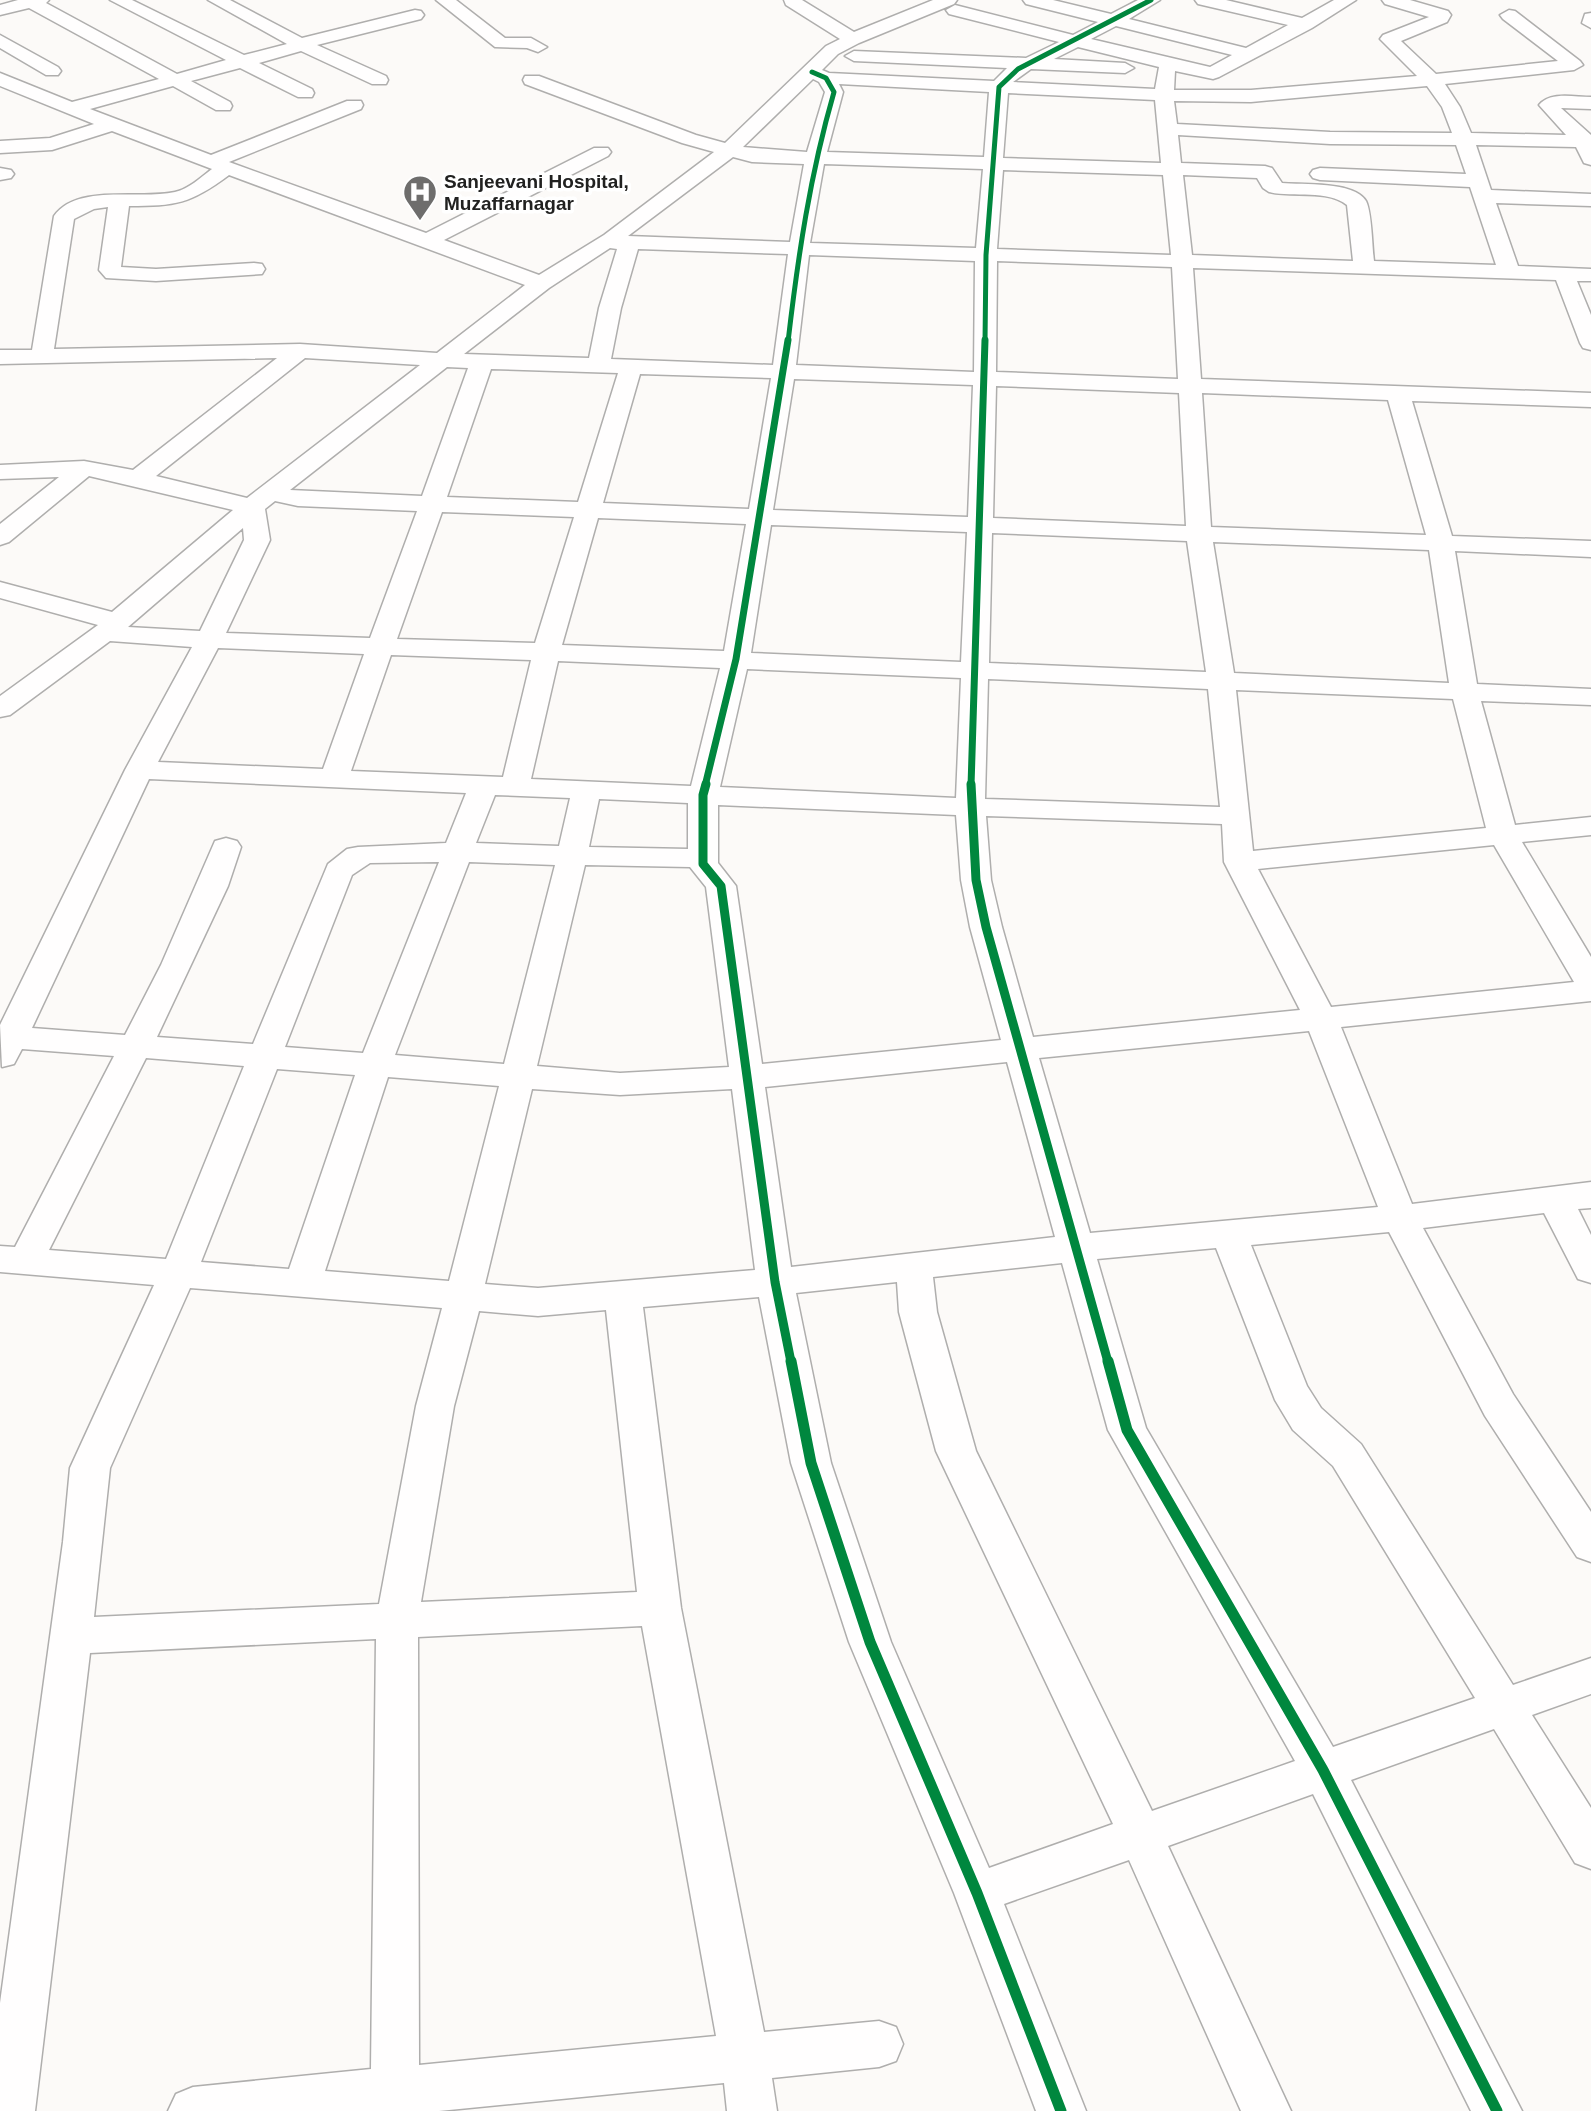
<svg xmlns="http://www.w3.org/2000/svg" width="1591" height="2111" viewBox="0 0 1591 2111" font-family="Arial,sans-serif">
<style>
.lines{fill:none;stroke-linecap:round;stroke-linejoin:round}
.minor-casing{stroke:#afaead;stroke-width:3}
.minor{fill:#fffefe;fill-rule:evenodd}
.cycleway-far3-casing{stroke:#fff;stroke-width:8}
.cycleway-far2-casing{stroke:#fff;stroke-width:10}
.cycleway-far1-casing{stroke:#fff;stroke-width:13}
.cycleway-casing{stroke:#fff;stroke-width:16}
.cycleway-far3{stroke:#00873e;stroke-width:5}
.cycleway-far2{stroke:#00873e;stroke-width:7}
.cycleway-far1{stroke:#00873e;stroke-width:9}
.cycleway{stroke:#00873e;stroke-width:11}
.labels{text-anchor:middle;dominant-baseline:central;stroke-width:7;stroke-linejoin:round;paint-order:stroke}
.far-poi-label{font-size:19px;font-weight:bold;fill:#212120;stroke:#fff;text-anchor:start}
</style>
<rect width="100%" height="100%" fill="#fcfaf8"/>
<g class="lines">
<g class="minor-casing">
<path id="minor" d="M18 0H49L46 3 177 74 226 60 110 0H132L244 55 287 44 208 0H230L302 38 415 10 421 11 424 15 421 19 317 45 386 76 388 80 386 84H372L301 51 259 63 312 89 314 93 312 97H298L240 68 191 81 230 102 232 106 230 110H216L173 86 90 109 211 155 347 101H361L363 105 361 109 229 162 426 233 594 148H608L611 152 608 156 444 240 539 275 604 235 714 152 682 143 525 84 523 80 525 76H539L696 135 725 143 826 46 840 39 786 5 784 0H802L854 32 933 0H957L954 4 859 43 838 54 822 70 829 73 994 81 1007 68 854 61 845 56 854 51 1026 58 1059 42 949 14 946 10 955 5 1073 35 1098 22 1026 4 1023 0H1053L1111 14 1138 0H1160L1129 19 1246 48 1288 25 1198 4 1195 0H1226L1302 18 1334 0H1356L1312 28 1219 77 1213 79 1175 71 1174 90H1251L1417 76 1380 39 1383 35 1429 17 1385 4 1382 0H1410L1448 11 1451 15 1447 22 1401 41 1436 74 1558 61 1503 19 1500 15 1509 10 1515 11 1580 61 1583 65 1574 70 1445 84 1460 107 1471 133 1566 135 1539 105C1550 91 1574 97 1591 97V109L1561 108 1591 135V165L1584 163 1576 147 1476 145 1491 190 1591 194V206L1496 203 1518 266 1591 269V281H1577L1591 315V350L1583 348 1580 343 1556 280 1193 268 1201 379 1591 393V407L1412 401 1452 536 1591 541V557L1455 551 1477 684 1591 689V705L1481 701 1515 825 1591 817V835L1522 842 1591 957V1001L1341 1027 1412 1204 1591 1182V1208L1578 1209 1591 1235V1283L1578 1279 1544 1213 1423 1228 1513 1394 1591 1512V1562L1577 1557 1485 1416 1389 1232 1251 1245 1307 1386 1321 1408 1361 1444 1513 1685 1591 1658V1694L1532 1715 1591 1808V1869L1575 1863 1494 1729 1351 1780 1522 2111H1471L1313 1794 1168 1846 1291 2111H1241L1129 1860 1004 1904 1086 2111H1036L954 1893 849 1642 791 1463 759 1297 643 1307 681 1608 764 2032 879 2021 896 2027 903 2044 896 2061 879 2067 772 2078 777 2111H727L724 2083 439 2111H168L176 2094 193 2087 371 2069 376 1639 90 1653 35 2111H0V2003L63 1542 70 1468 154 1285 0 1272V1246L15 1247 114 1056 22 1049 14 1064 2 1067 0 1025 125 770 192 647 110 641 10 715 0 717V696L98 625 0 598V582L112 612 233 510 89 476 9 542 0 545V524L59 477 0 479V465L84 461 133 470 277 358 0 364V350H32L54 216C77 183 140 200 175 192 189 189 201 177 212 169L112 131 52 150 0 153V141L50 138 94 124 0 86V73L72 102 159 79 29 8 0 15V5ZM1116 26 1232 55 1210 67 1091 39ZM1078 47 1159 67 1155 89 1013 82 1031 69 1125 73 1134 68 1125 63 1054 59ZM813 79 819 82 825 92 807 152 743 147ZM839 84 989 92 984 157 827 152 843 92ZM1427 86 1442 107 1452 133 1330 132 1177 124 1174 101 1251 102ZM1008 93 1155 100 1161 163 1003 158ZM1178 135 1330 144 1456 145 1466 174 1320 168 1313 170 1310 174 1313 178 1320 180 1470 187 1496 265 1374 261C1372 247 1372 213 1366 201 1354 181 1302 185 1282 183L1272 168 1265 166 1181 163ZM733 157 752 162 804 164 790 242 628 236ZM824 164 983 169 976 248 810 243ZM1003 170 1163 175 1171 255 997 249ZM229 175 525 285 437 353 300 344 54 349 74 219 94 209 108 207 99 270 106 278 156 281 262 274 265 269 262 264 254 263 156 269 121 267 129 206C176 206 190 204 229 175ZM1183 175 1257 178 1263 188 1269 192C1293 198 1327 189 1347 205L1353 261 1192 255ZM610 248 617 249 599 308 589 358 464 354 549 288ZM638 249 788 254 773 365 611 359 621 308ZM809 255 975 261 974 372 796 365ZM997 261 1172 267 1178 379 996 372ZM305 358 420 365 247 498 156 476ZM447 367 468 368 422 496 290 490ZM491 369 618 373 578 502 447 497ZM640 374 771 378 749 509 603 503ZM794 379 973 385 968 517 773 510ZM996 386 1179 393 1186 526 993 518ZM1202 393 1388 400 1426 535 1211 527ZM275 501 298 506 417 511 370 638 226 633 270 540 265 509ZM442 512 574 517 535 643 397 639ZM598 518 746 524 724 651 562 645ZM771 525 967 532 961 662 751 653ZM243 528 244 540 200 631 128 627ZM992 533 1187 541 1206 672 989 663ZM1213 542 1429 550 1449 683 1234 673ZM218 648 364 654 323 769 158 762ZM391 655 531 660 503 777 351 771ZM558 661 720 668 691 786 531 779ZM747 669 961 678 956 798 720 787ZM988 679 1208 689 1220 807 985 799ZM1236 690 1453 699 1486 828 1253 851ZM149 779 466 793 446 843 358 847 347 849 328 864 253 1044 157 1037 228 886 241 847 237 841 226 838 215 841 161 965 125 1035 32 1028ZM495 795 570 798 559 846 476 843ZM599 799 688 803V849L589 847ZM718 805 956 815 961 880 970 927 1001 1040 762 1064 736 886 718 863ZM986 816 1222 824 1224 862 1300 1010 1033 1037 1002 927 991 880ZM1494 845 1574 982 1331 1007 1258 869ZM439 862 363 1053 285 1047 352 875 370 863ZM469 862 555 865 504 1064 395 1055ZM585 865 690 867 706 887 729 1067 620 1073 537 1066ZM1309 1031 1378 1207 1090 1233 1039 1058ZM146 1058 244 1066 166 1259 49 1250ZM1007 1062 1055 1237 791 1267 765 1087ZM277 1069 355 1075 289 1269 201 1262ZM388 1077 499 1086 449 1281 325 1271ZM532 1089 620 1095 732 1089 755 1270 538 1288 485 1284ZM1216 1248 1275 1400 1293 1430 1333 1466 1475 1698 1333 1747 1146 1428 1097 1259ZM1062 1263 1108 1430 1295 1761 1152 1811 976 1451 937 1312 933 1277ZM897 1282 899 1312 936 1451 1113 1824 989 1868 891 1642 831 1463 796 1293ZM190 1288 442 1308 416 1406 379 1604 94 1617 110 1468ZM606 1310 637 1592 421 1602 454 1406 479 1311 538 1316ZM642 1626 716 2036 419 2065 418 1637Z
M436 0H456L505 38H531L547 47 538 52 527 48 495 47Z
M1591 13V28L1582 23 1585 14Z
M0 35 58 67 61 71 58 75H46L0 48Z
M0 168 11 170 14 174 11 178 0 180Z"/>
</g>
<use href="#minor" class="minor"/>
<g class="cycleway-far3-casing">
<path id="cycleway-far3" d="M788 342C798 256 810 175 834 92L826 78 812 72
M985 342 986 255 999 87 1018 69 1151 0"/>
</g>
<g class="cycleway-far2-casing">
<path id="cycleway-far2" d="M705 786 736 659 788 340
M971 786 985 340"/>
</g>
<g class="cycleway-far1-casing">
<path id="cycleway-far1" d="M706 784 703 795V864L721 886 775 1282 791 1362
M971 784 976 880 986 927 1108 1362"/>
</g>
<g class="cycleway-casing">
<path id="cycleway" d="M791 1361 811 1463 870 1642 977 1893 1061 2111
M1108 1361 1127 1430 1323 1770 1497 2111"/>
</g>
<use href="#cycleway-far3" class="cycleway-far3"/>
<use href="#cycleway-far2" class="cycleway-far2"/>
<use href="#cycleway-far1" class="cycleway-far1"/>
<use href="#cycleway" class="cycleway"/>
</g>
<defs>
<g id="hospital-pin" transform="scale(1.75)"><path d="M0 17L-7.5 6A9.5 9.5 0 1 1 7.5 6Z" fill="#6e6d6c" stroke="#fff"/><path d="M-5-5h3v3.5h4V-5h3V5h-3V1.5h-4V5h-3Z" fill="#fff"/></g>
</defs>
<g fill-rule="evenodd">
<use href="#hospital-pin" x="420" y="192"/>
</g>
<g class="labels">
<g class="far-poi-label">
<text x="444" y="181">Sanjeevani Hospital,<tspan x="444" dy="22">Muzaffarnagar</tspan></text>
</g>
</g>
</svg>
